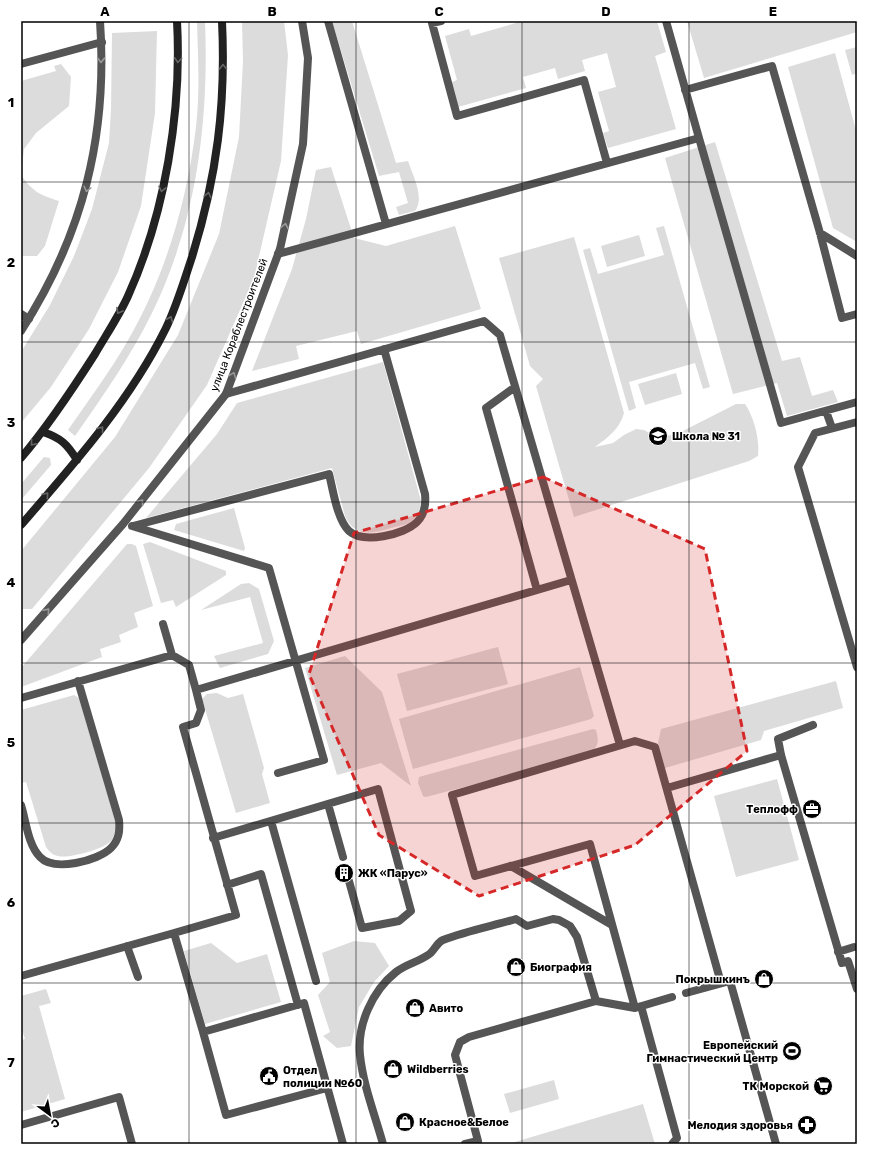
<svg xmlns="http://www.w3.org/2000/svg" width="878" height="1165" viewBox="0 0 878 1165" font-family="Rubik,sans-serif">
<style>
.green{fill:#dcdcdc}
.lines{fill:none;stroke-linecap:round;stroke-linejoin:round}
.lane{stroke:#555;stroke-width:8}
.street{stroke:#555;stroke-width:8}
.secondary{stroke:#222;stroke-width:8}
.oneway{stroke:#999}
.oneway2{stroke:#646464}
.marked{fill:#d62828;fill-opacity:0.2;stroke:#d62828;stroke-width:3;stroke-dasharray:8 5;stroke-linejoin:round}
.grid{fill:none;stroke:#000;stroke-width:1;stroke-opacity:0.55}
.labels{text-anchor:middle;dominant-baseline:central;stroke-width:3;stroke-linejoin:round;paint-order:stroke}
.street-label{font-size:11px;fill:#000;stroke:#fff}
.poi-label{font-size:11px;font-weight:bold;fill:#000;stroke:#fff;text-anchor:start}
.neatline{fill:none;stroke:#000;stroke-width:1.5}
.grid-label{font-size:13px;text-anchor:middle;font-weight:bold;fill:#000}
</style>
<rect width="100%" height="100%" fill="#fff"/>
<path class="green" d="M197 21H205C209 121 197 221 152 313 131 356 103 396 75 436L68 430C88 401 109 373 127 342 165 277 187 202 196 127 200 92 198 56 197 21Z
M242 21H284L288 55 281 161 254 278 207 385 149 468 32 609H21V551L115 437 178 335 219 234 239 137 243 61Z
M332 21H352L396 163 408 161C413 176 425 198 415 211L399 215 396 207 408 203 399 172 379 176Z
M523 21H657L666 52 655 56 676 129 608 148 603 133 609 131 598 92 616 87 607 53 582 60 585 71 558 79 555 68 523 77 526 88 458 107 450 83 457 80 445 36 469 29 471 36Z
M687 21H857V32L704 78Z
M157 31 155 113 141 206 118 272 89 329 51 387 21 423V352L50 305 74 256 92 209 109 143 111 109 112 33Z
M857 47V73L852 75 845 50Z
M835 53 857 134V242L833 228 788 67Z
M61 64 71 77 69 106 36 133 24 149 21 175C33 192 40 195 59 201L45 246 37 256H21V81L56 71 54 66Z
M715 142 782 361 800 357 812 396 833 390 838 402 787 416 777 383 733 394 665 158Z
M331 167 354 238 386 246 455 226 481 309 361 344 357 331 296 346 299 359 252 371 292 269 306 219 316 170Z
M664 226 710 387 703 389 695 363 629 382 636 408 629 411 583 250 590 248 598 274 664 255 656 228Z
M639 235 645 256 607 267 601 246Z
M574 237 624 413C620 429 607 438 595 447L613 443 624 435 636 429 644 430 655 436 675 435 736 404H745C754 417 760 440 758 456L749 461 574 517 536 386 543 379 530 366 499 258Z
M383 362 421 501C420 508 419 514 414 519 408 525 399 526 391 528 372 534 354 537 345 516L332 468 146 518 217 434 237 403Z
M676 373 682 394 645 405 638 384Z
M44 457 50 458 51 465 21 500V484Z
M234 508 245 548 244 551 174 530 176 524Z
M150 542 226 571V575L176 607 173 600 161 603 143 544Z
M127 544H132L136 546 153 606 134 613 138 627 119 635 121 642 100 649 102 657 21 687V668Z
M249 583 259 589 274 641 268 654 220 668 214 656 263 643 250 597 201 610 241 584Z
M498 647 508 684 407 711 397 674Z
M345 656 382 692 411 786 381 763 337 775 305 668Z
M580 667 594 716 591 719 413 769 399 719Z
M836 681 843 708 764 731 761 740 665 768 658 743 661 729Z
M217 693 228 698 243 694 264 768 262 774 270 803 236 813 202 699 207 694Z
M74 695 79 698 115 820C115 828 116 835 111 841 104 849 68 859 58 856 52 855 49 851 46 847L26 782 21 783V710Z
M593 729 596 730C599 742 599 746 589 754L426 797 423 796 418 783 419 777Z
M777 779 799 860 736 877 714 796Z
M354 941 375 943 389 966 374 982 359 1007 351 1046 337 1048 323 1036 330 1032 318 995 330 982 322 953Z
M211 943 237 963 267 954 281 1002 205 1024 184 951Z
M46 989 51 1003 39 1006 65 1099 21 1112V1040L25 1039 21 1027V996Z
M554 1080 559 1099 510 1113 504 1094Z
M643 1104 655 1144H508Z"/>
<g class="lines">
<path class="lane" d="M328 21 386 224
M441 21 432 23 457 116 584 80 607 163
M21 64 102 42
M685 90 772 66 820 233 842 318 857 314
M699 138 781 423 857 402
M820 233 857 256
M278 254 699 138 666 21
M21 314 29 319
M515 387 486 408 537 590
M226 394 484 321 500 335 620 745
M826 411 832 428
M857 422 815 433 798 467 857 667
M132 526 269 568 324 760 278 773
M133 526 329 474C333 489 337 520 349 531 363 544 404 535 417 522 425 514 426 504 425 494L384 349
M163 624 172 655
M21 698 172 655 189 665 196 690 571 580
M813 725 778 739 781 755 842 963 848 961 857 989
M667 788 781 755
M328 804 343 857
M21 805C26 821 28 845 40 857 54 872 98 861 111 848 119 840 120 831 119 820L78 681
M271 821 316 981
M213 838 378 789 411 911 399 921 362 928 349 881
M511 866 612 925
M227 885 261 874 298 1005
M174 933 236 915 183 727 196 723 201 710 196 690
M127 946 138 977
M838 952 854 947
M21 976 174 933 203 1032 304 1003 343 1144
M686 993 730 981 776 1144
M596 1001 635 1008 672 997
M641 1006 677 1138 672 1144
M635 1008 590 844 475 876 452 795 635 741 655 747 721 983
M203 1032 226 1115 327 1088
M21 1125 119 1097 132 1144
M383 1144C375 1115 363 1085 360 1055 357 1025 372 991 396 972 406 964 418 962 428 955 434 952 436 943 443 940 466 931 492 926 516 919L527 926 553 919 559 920 570 926 577 937 596 1001 469 1037 460 1042 455 1055 478 1141 465 1144"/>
<path class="street" d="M21 331C83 235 108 135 100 21
M21 640 123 524 226 394 280 249 303 144 308 58 302 21"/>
<path class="secondary" d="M43 432C61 438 67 444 77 460
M21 458C49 425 72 390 95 354 106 335 119 316 128 296 165 214 182 111 177 21
M21 525C74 464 130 401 166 328 177 305 184 281 192 257 217 176 226 105 222 21"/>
</g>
<defs><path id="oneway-chevron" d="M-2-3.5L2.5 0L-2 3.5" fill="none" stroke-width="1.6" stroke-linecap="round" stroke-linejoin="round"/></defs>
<g class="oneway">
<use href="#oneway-chevron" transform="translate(101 60) rotate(92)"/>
<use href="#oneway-chevron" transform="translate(87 189) rotate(104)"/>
<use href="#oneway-chevron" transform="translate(285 226) rotate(-78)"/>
<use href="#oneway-chevron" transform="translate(233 375) rotate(-69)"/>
<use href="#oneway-chevron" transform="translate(141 502) rotate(-52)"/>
<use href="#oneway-chevron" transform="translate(47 611) rotate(-49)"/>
</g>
<g class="oneway2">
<use href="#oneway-chevron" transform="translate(178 60) rotate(94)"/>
<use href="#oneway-chevron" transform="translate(223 67) rotate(-90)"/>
<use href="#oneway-chevron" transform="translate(162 189) rotate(102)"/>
<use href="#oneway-chevron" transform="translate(208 195) rotate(-77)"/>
<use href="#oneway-chevron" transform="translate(119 311) rotate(119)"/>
<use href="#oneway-chevron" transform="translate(170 319) rotate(-67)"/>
<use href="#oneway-chevron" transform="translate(101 429) rotate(-52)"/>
<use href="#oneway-chevron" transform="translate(33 443) rotate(131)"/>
<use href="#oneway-chevron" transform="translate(46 495) rotate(-49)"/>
</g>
<path class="marked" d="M543 477 705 549 747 751 635 845 479 896 379 835 309 674 354 533Z"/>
<path class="grid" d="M189 21V1144M356 21V1144M522 21V1144M689 21V1144M21 182H857M21 342H857M21 502H857M21 663H857M21 823H857M21 983H857"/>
<defs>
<g id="school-disc" transform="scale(1)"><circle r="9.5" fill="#000" stroke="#fff"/><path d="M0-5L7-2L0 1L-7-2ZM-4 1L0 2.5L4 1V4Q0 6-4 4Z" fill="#fff"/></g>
<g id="office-disc" transform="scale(1)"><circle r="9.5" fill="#000" stroke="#fff"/><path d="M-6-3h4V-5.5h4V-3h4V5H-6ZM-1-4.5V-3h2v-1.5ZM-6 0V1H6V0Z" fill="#fff"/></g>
<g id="building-disc" transform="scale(1)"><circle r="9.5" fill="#000" stroke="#fff"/><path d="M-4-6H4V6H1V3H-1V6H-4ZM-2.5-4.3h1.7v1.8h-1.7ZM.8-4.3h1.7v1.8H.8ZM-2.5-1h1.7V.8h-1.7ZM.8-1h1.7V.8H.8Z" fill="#fff"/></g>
<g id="shop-disc" transform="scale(1)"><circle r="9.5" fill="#000" stroke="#fff"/><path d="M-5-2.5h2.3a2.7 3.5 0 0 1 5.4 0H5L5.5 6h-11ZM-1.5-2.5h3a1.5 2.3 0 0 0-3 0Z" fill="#fff"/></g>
<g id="stadium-disc" transform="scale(1)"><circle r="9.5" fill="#000" stroke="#fff"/><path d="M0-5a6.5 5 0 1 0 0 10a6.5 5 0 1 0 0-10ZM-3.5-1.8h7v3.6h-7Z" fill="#fff"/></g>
<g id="civic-disc" transform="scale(1)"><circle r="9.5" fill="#000" stroke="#fff"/><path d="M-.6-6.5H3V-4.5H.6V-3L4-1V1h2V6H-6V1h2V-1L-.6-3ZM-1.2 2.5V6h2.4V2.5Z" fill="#fff"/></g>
<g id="supermarket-disc" transform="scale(1)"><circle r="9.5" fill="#000" stroke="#fff"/><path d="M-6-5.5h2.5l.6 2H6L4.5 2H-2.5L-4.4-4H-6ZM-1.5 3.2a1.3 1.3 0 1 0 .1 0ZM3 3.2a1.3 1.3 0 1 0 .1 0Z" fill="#fff"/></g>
<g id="pharmacy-disc" transform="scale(1)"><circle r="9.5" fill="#000" stroke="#fff"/><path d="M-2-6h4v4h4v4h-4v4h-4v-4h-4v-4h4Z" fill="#fff"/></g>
</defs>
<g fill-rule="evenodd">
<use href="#school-disc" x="658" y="436"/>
<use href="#office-disc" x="812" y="809"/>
<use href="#building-disc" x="344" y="873"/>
<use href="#shop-disc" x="516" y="967"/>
<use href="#shop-disc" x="764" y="979"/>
<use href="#shop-disc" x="415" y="1008"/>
<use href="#stadium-disc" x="792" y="1051"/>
<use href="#shop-disc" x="393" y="1069"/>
<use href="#civic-disc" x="269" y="1076"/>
<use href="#supermarket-disc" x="823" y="1086"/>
<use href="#shop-disc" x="405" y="1122"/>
<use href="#pharmacy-disc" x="807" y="1125"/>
</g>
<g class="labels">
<g class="street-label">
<text transform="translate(239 325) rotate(-69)">улица Кораблестроителей</text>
</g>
<g class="poi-label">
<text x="672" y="436">Школа № 31</text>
<text x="798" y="809" text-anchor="end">Теплофф</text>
<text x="358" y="873">ЖК «Парус»</text>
<text x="530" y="967">Биография</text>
<text x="750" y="979" text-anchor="end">Покрышкинъ</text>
<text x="429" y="1008">Авито</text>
<text x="778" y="1045" text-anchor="end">Европейский<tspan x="778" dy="13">Гимнастический Центр</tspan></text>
<text x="407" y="1069">Wildberries</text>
<text x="283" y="1070">Отдел<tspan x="283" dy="13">полиции №60</tspan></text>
<text x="809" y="1086" text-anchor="end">ТК Морской</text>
<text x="419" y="1122">Красное&amp;Белое</text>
<text x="793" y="1125" text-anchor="end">Мелодия здоровья</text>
</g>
</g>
<rect width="878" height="1165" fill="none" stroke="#ffffff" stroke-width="44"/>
<g transform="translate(50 1115) rotate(148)" stroke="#ffffff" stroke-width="3" paint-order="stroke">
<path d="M0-3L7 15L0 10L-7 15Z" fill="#000000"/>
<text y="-6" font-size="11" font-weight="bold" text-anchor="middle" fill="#000000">С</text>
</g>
<rect x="22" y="22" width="834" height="1121" class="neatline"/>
<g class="grid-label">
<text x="105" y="16">A</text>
<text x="272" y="16">B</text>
<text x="439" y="16">C</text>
<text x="606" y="16">D</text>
<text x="773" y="16">E</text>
<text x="11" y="107">1</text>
<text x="11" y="267">2</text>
<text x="11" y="427">3</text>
<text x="11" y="587">4</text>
<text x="11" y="747">5</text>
<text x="11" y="907">6</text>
<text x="11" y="1067">7</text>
</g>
</svg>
